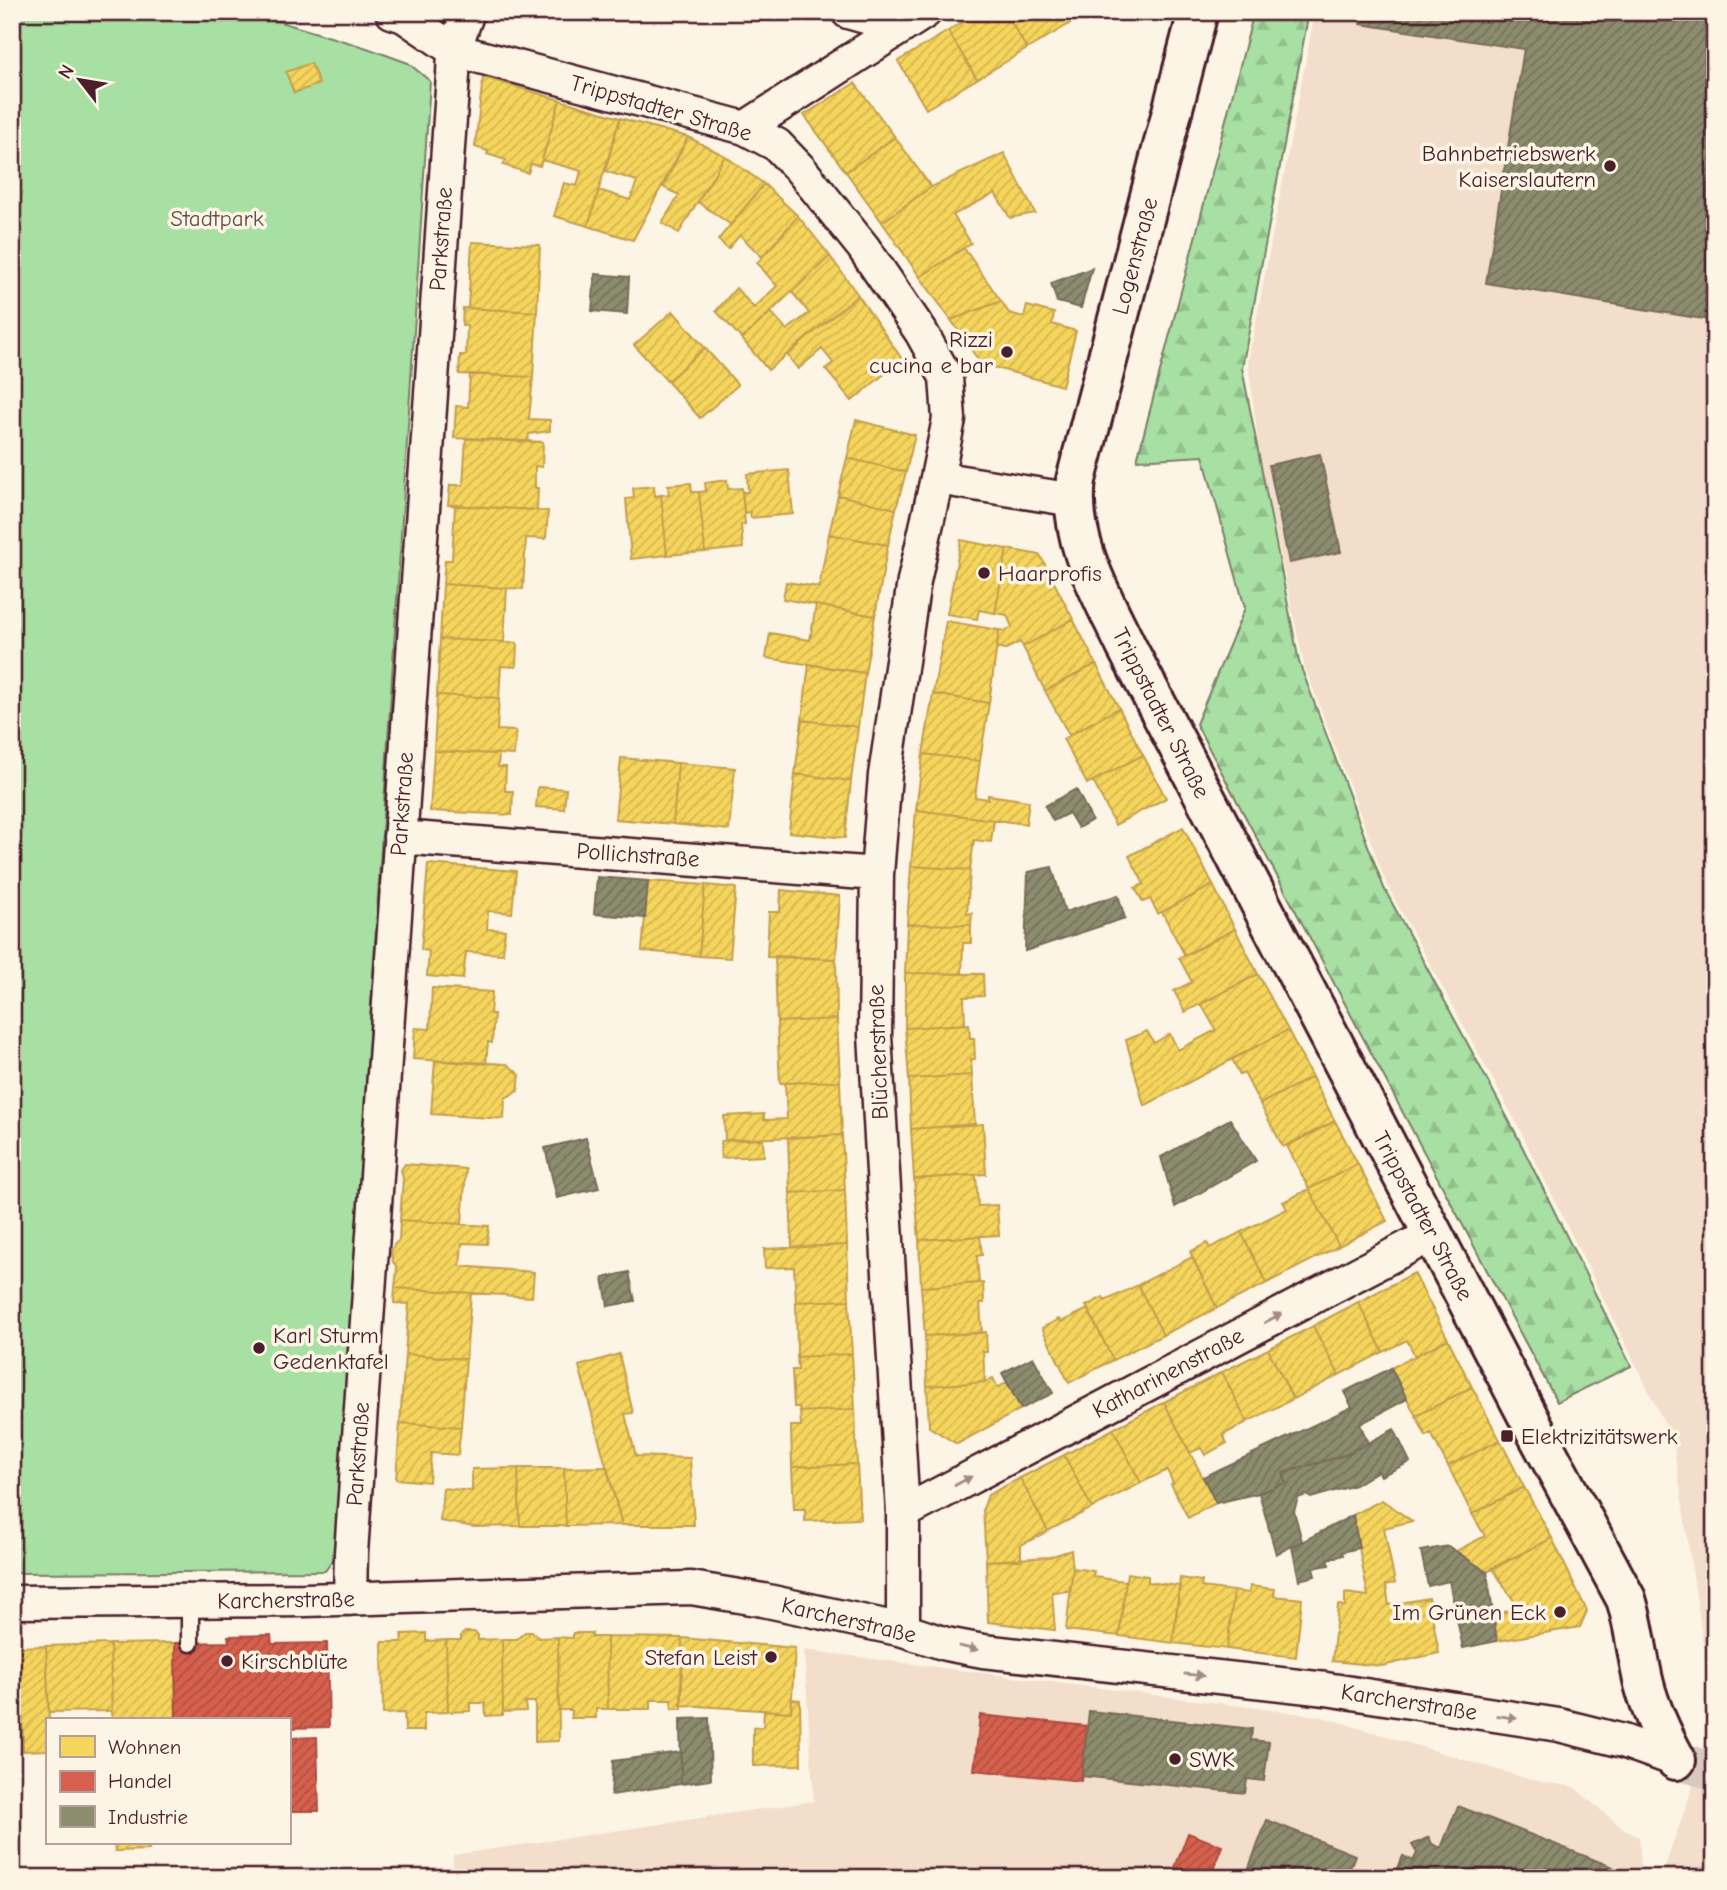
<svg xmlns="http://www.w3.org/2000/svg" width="1727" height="1890" viewBox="0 0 1727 1890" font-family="'Comic Neue',sans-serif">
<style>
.built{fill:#f2decb}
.forest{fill:url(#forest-firs);stroke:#797f66;stroke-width:2}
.park{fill:#a8dfa2;stroke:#797f66;stroke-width:2}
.homes{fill:url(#homes-hatch);stroke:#c29e4d;stroke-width:2}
.shops{fill:url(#shops-hatch);stroke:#ac4c43;stroke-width:2}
.industry{fill:url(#industry-hatch);stroke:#786b5a;stroke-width:2}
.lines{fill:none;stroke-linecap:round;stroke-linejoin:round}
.primary-tunnel{stroke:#d8cac0;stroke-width:38;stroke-dasharray:38 19;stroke-linecap:butt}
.service-casing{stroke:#4a1f2b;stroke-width:21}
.minor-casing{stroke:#4a1f2b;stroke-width:37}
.primary-casing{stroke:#4a1f2b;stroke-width:44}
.service{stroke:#fcf5e5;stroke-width:16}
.minor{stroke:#fcf5e5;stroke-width:32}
.primary{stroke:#fcf5e5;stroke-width:38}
.oneway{fill:#a38a88}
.poi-dot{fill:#4a1f2b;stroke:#fcf5e5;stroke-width:2.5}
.labels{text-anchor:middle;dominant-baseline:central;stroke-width:7;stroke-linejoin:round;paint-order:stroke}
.street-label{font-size:23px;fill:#4a1f2b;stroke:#fcf5e5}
.poi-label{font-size:23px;fill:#4a1f2b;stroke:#fcf5e5;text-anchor:start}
.park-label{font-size:23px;fill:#624f49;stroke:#fcf5e5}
</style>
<defs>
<pattern id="forest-firs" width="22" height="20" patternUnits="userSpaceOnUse" patternTransform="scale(1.75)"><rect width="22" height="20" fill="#a8dfa2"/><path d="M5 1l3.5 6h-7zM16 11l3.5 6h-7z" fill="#92bf8c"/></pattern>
<pattern id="homes-hatch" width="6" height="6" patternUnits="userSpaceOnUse" patternTransform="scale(1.75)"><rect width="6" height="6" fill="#f6d55c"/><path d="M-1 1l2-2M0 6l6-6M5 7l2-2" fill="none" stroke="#d4b650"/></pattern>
<pattern id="shops-hatch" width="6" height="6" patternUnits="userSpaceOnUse" patternTransform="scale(1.75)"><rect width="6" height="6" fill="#d6604d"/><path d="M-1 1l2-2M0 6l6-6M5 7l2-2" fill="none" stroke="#b04f40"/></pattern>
<pattern id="industry-hatch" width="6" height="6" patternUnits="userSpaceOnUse" patternTransform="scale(1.75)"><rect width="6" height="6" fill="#8c8c6e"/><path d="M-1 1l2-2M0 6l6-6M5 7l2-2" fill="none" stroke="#74725b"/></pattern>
</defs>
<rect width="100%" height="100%" fill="#fcf5e5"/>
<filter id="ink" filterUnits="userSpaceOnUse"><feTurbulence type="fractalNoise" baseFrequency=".0143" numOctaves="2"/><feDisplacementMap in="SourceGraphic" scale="14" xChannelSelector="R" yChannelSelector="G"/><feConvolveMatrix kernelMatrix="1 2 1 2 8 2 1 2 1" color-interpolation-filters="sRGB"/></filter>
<g filter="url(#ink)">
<path class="built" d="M1315 12H1715V1878H1661L1711 1734 1704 1650 1673 1440 1519 1128 1387 885 1304 665 1262 470 1248 363Z
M804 1650 1319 1716 1532 1780 1574 1787 1623 1829 1639 1837 1642 1878H453V1855L814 1801Z"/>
<path class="forest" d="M1254 12H1309L1242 368 1299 662 1384 888 1514 1130 1631 1366 1557 1402 1196 724 1245 608 1203 456 1137 460Z"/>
<path class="park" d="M12 12H247L367 48 408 63 430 81 336 1556 325 1571 12 1573Z"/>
<path class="homes" d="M978 12H1005L1027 49 977 79 948 31Z
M1005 12H1074L1078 19 1027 49Z
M948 31 977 79 926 109 898 61Z
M311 63 319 84 294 93 286 72Z
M483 77 560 100 540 166 531 164 528 173 503 165 506 160 487 154 488 151 475 147Z
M855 83 895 137 846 172 804 115Z
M560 100 620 118 588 226 554 216 564 183 577 186 581 171 542 160Z
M620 118 688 137 633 240 588 226 599 190 630 200 637 181 605 171Z
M688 137 725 156 679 233 662 223 679 195 663 187Z
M895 137 931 187 882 222 846 172Z
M1004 153 1035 213 1010 218 995 193 953 215 971 243 920 277 882 222 931 187Z
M725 156 764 184 731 225 698 202Z
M764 184 798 216 762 257 740 235 728 249 718 240Z
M798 216 830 256 742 339 716 311 736 288 754 308 777 286 757 263Z
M472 242 540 245 537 312 468 308Z
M964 248 1001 301 951 320 920 277Z
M830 256 858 295 768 370 742 339 771 312 787 330 809 313 792 292Z
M858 295 902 359 852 401 825 369 833 363 822 349 798 369 787 355Z
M1001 301 1009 313 1024 317 1027 306 1054 313 1052 324 1076 331 1062 386 981 364 951 320Z
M463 308 537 312 533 377 459 374 460 355H466L467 326H462Z
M673 311 705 348 667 381 634 345Z
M705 348 738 385 700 418 667 381Z
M470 374 533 377 529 419 550 420V431L529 434 528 442 454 438 456 406 468 407Z
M856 420 915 435 906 472 847 458Z
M466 438 543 442 542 467 535 466V488H538L537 510 448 505 450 485H463Z
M847 458 906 472 896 509 838 495Z
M789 470 793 514 751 518 750 512 744 513 742 492H748L747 474Z
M727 480 728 489 742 488 745 524 741 525 743 548 705 552 699 492 706 491 705 483Z
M691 483 692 492H699L705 552 667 555 661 495 669 494 668 485Z
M654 486 655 496 661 495 667 555 631 559 626 499 634 498 633 488Z
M838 495 896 509 888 545 829 534Z
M455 505 548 511 546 539 526 538 523 589 443 584 445 560H452Z
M829 534 888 545 875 616 783 599 786 582 819 587Z
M961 540 1007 549 995 613 979 610 977 619 947 614Z
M1007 549 1040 555 1073 619 1023 647 1020 642 1006 649 997 648 999 630 1005 631 1012 627 1007 615 995 613Z
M443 584 507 588 504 642 440 639Z
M816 605 875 616 865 673 766 658 770 633 810 640Z
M1073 619 1096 664 1045 691 1023 647Z
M946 621 999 630 989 703 933 694Z
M440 639 517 643 516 667 501 666 499 698 437 695Z
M809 664 865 673 858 727 802 720Z
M1096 664 1119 708 1069 735 1045 691Z
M933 694 989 703 980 761 923 754Z
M437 695 499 698 497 730 516 731 514 755 434 751Z
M1119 708 1143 755 1087 784 1063 739Z
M802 720 858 727 851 781 795 774Z
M434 751 499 754 498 767H506L505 791H513L512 815 430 811Z
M923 754 980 761 975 797 988 799V795L1029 801 1026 824 916 810Z
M1143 755 1166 798 1115 825 1093 781Z
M621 758 678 763 673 824 615 819Z
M678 763 735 768 729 830 673 824Z
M795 774 851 781 845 838 789 832Z
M538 787 566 789 564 809 536 807Z
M916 810 994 820 991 842 974 840 970 870 911 866Z
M1183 827 1213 885 1158 914 1150 899 1143 902 1135 888 1144 884 1129 856Z
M428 864 516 871 512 913 488 911 487 929 505 930 503 954 466 952 463 979 427 976 429 951 421 950Z
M911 866 970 870 967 914 972 913 971 925 907 924Z
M648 881 705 885 699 956 642 951Z
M705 885 736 888 730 958 699 956Z
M1213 885 1235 929 1185 956 1162 912Z
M781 890 840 896 836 959 767 957 769 912H780Z
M907 924 971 925V943H963L962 974 905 973Z
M1235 929 1258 974 1185 1012 1174 991 1192 982 1179 958Z
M775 956 836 959 837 1019 777 1022Z
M905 973 983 974 984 996 964 997 965 1024 905 1028Z
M1258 974 1288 1030 1144 1106 1126 1040 1147 1031 1154 1043 1170 1034 1178 1050 1216 1030 1201 1004Z
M432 988 492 992 490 1014H494L492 1043 488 1042 486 1064 413 1059 415 1028 430 1029Z
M837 1019 840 1081 780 1083 777 1022Z
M969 1024 970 1038H974L975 1059H971L972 1075 909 1079 905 1028Z
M1288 1030 1312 1077 1260 1104 1244 1073 1240 1075 1232 1059Z
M435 1060 507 1064 520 1075 518 1091 505 1098 504 1119 431 1114Z
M972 1075 975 1124 911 1129 909 1079Z
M1312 1077 1335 1121 1283 1147 1260 1104Z
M840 1081 842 1135 725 1140 724 1116 764 1114V1120L787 1119 785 1083Z
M1335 1121 1358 1164 1309 1189 1287 1146Z
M983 1124 986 1174 914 1179 911 1129Z
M842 1135 845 1190 790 1193 788 1138Z
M763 1139 764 1156 721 1158V1141Z
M405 1164 466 1169 462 1224 400 1220 403 1178 401 1170Z
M1358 1164 1387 1221 1339 1246 1309 1189Z
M976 1175 978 1206 997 1205 999 1235 919 1240 914 1179Z
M1309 1189 1339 1246 1267 1283 1241 1232 1287 1209 1283 1202Z
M845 1190 847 1245 792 1247 790 1193Z
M400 1220 489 1226 487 1244 462 1243 460 1266 534 1272 532 1297 395 1288 397 1267 393 1262 391 1253 394 1245 399 1240Z
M1241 1232 1267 1283 1217 1308 1190 1252 1207 1243 1210 1248Z
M980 1236 982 1255 977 1256 979 1283 921 1287 919 1240Z
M847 1245 849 1300 796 1302 794 1267 765 1268 764 1249Z
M1192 1257 1217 1308 1163 1335 1138 1285Z
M1414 1273 1448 1339 1415 1356 1407 1340 1383 1352 1358 1302Z
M983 1283 984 1303H980L982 1333 925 1336 921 1287Z
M1138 1285 1163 1335 1113 1360 1086 1306 1103 1297 1105 1301Z
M395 1288 471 1293 466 1359 405 1354 409 1304 394 1303Z
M849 1300 852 1354 797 1357 796 1302Z
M1358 1302 1383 1352 1339 1375 1313 1326Z
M1088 1309 1113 1360 1069 1383 1042 1328 1059 1319 1061 1322Z
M1313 1326 1339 1375 1293 1399 1268 1349Z
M986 1332 987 1352H983L985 1382 927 1386 925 1336Z
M1448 1339 1472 1387 1416 1416 1391 1368Z
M1268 1349 1293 1399 1247 1422 1222 1372Z
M405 1354 466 1359 461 1427 400 1423Z
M619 1354 633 1413 625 1414 636 1456 690 1458 694 1525H622L579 1366Z
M852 1354 855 1409 800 1412 799 1407H794L792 1370H798L797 1357Z
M1222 1372 1247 1422 1223 1435 1227 1443 1205 1455 1201 1448 1190 1453 1164 1402Z
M993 1378 998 1388 1007 1382 1021 1409 957 1444 929 1427 927 1386 985 1382Z
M1472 1387 1500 1440 1448 1466 1431 1433 1426 1436 1416 1416Z
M1164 1402 1216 1503 1188 1518 1171 1484 1173 1483 1167 1470 1141 1483 1113 1429Z
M855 1409 857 1464 792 1467 791 1426H801L800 1412Z
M400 1423 461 1427 458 1455 431 1453 429 1482 396 1479Z
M1113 1429 1141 1483 1092 1508 1064 1455Z
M1500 1440 1524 1487 1472 1514 1448 1466Z
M1064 1455 1092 1508 1048 1531 1020 1478Z
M857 1464 860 1519 805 1521V1509H794L792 1467Z
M607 1467 622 1525 566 1526 564 1468Z
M518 1468 520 1526 474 1527 440 1521 443 1488 472 1491V1469Z
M518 1468H564L566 1526H520Z
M1020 1478 1048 1531 1021 1545V1560L986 1561 983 1509 988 1495Z
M1524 1487 1552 1538 1487 1572 1456 1551 1485 1536 1472 1514Z
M1382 1500 1412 1521 1384 1528 1395 1583 1386 1585 1389 1605 1429 1598 1439 1653 1382 1666 1332 1661 1338 1605 1345 1606V1593L1368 1596 1353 1515Z
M1552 1538 1587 1611 1580 1627 1497 1641 1493 1616 1518 1607 1492 1568Z
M1071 1550 1073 1568 1070 1591 1052 1592 1055 1630 988 1622 986 1561 1049 1557Z
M1073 1568 1094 1571 1093 1577 1126 1581 1119 1636 1066 1630Z
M1127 1573 1148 1576V1582L1180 1586 1173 1643 1119 1636Z
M1180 1578 1202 1581 1201 1587 1234 1591 1227 1649 1173 1643Z
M1250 1586 1275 1589 1274 1596 1302 1599 1296 1657 1227 1649 1234 1591 1249 1593Z
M465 1632H474L478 1635V1640L502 1639 503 1715 486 1716 485 1703H470V1711L448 1712 446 1640H461V1635Z
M525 1632H532L539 1638 558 1637 559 1741 535 1742V1702H525L526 1711 503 1712 502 1639H517Z
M426 1633V1641L446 1640 448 1712 424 1713V1731H405L404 1713 383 1714 382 1642H402V1634Z
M573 1633H592V1637H607L608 1709H596V1718H571V1710H559L558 1637 573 1638Z
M607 1637 682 1638V1709H672L671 1700H651V1709H608Z
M682 1638 795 1648 791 1712 681 1705Z
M175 1643 176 1720H112L110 1644Z
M110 1644 112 1711 49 1712 46 1646Z
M46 1646 49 1720H47V1750L23 1751 22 1707H12V1647Z
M792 1699 800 1700 801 1765 753 1766V1728L763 1727 764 1710 791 1712Z
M114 1843H149V1850L115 1851Z"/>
<path class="shops" d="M271 1635 272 1644 327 1643 329 1727 289 1728V1720H176L175 1643 229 1642 228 1636Z
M980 1715 1087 1726 1081 1781 974 1770Z
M317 1737 319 1811H289V1738Z
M1188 1833 1222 1846 1210 1878H1171Z"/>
<path class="industry" d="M1362 12H1715V321L1486 283 1524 49 1360 24Z
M1092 268 1081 308 1057 302 1051 283Z
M595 274 629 277 627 314 592 311Z
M1320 454 1341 552 1289 563 1269 465Z
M1076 789 1092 820 1078 828 1069 813 1053 821 1045 806Z
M1052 867 1065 912 1118 895 1125 918 1025 951 1028 872Z
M597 877 648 881 645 918 594 914Z
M1230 1119 1256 1161 1175 1207 1161 1157Z
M586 1138 599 1188 557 1198 545 1148Z
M629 1272 635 1301 608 1306 603 1278Z
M1033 1357 1053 1393 1021 1409 1002 1373Z
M1391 1368 1407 1399 1360 1424 1368 1443 1345 1455 1283 1473 1286 1483 1259 1493 1216 1503 1203 1477 1352 1407 1344 1392Z
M1394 1429 1410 1462 1381 1476 1378 1471 1355 1485 1311 1498 1306 1495 1298 1498 1294 1511 1302 1541 1276 1554 1259 1493 1286 1483 1283 1473 1345 1455Z
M1353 1515 1359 1548 1342 1552 1343 1555 1328 1559 1329 1565 1313 1568 1315 1576 1299 1580 1292 1547Z
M1448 1546 1487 1572 1497 1641 1463 1648 1449 1581 1428 1586 1421 1551Z
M1089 1711 1252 1729 1251 1740 1269 1742 1264 1781 1247 1779 1245 1793 1082 1776Z
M709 1718 711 1780 681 1784 680 1719Z
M681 1752V1784L611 1795 613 1761Z
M1458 1806 1613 1867 1609 1878H1394L1403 1856 1413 1861 1417 1853 1412 1845 1429 1837 1432 1844 1441 1848Z
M1267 1820 1355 1855 1346 1878H1245Z"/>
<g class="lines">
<path class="primary-tunnel" d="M1676 1760 1715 1772"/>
<g class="service-casing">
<path id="service" d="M190 1601V1643"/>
</g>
<g class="minor-casing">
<path id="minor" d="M392 12 404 16 454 50 745 128 777 145 801 170 863 247 921 332 946 377 949 419 937 478 914 581 885 775 877 874 875 1035 903 1513V1630
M848 12 901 27
M745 128 925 12
M937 478 1074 500
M400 837 877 874
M903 1513 1433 1234
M350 1599 351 1553 453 75 454 50 468 12
M12 1602 305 1600 691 1588 763 1600 903 1630 946 1644 983 1651 1326 1689 1559 1725 1623 1741 1676 1760"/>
</g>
<g class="primary-casing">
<path id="primary" d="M1198 12 1076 480C1068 539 1101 594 1126 646L1532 1424 1626 1599C1635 1627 1637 1656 1644 1684 1651 1711 1663 1736 1676 1760"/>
</g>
<use href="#service" class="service"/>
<use href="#minor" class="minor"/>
<use href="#primary" class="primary"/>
</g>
<defs><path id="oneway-solid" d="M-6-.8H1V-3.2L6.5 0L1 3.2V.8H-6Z" transform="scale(1.75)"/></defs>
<g class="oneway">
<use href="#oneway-solid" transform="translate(1273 1318) rotate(-28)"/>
<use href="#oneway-solid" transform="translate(963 1481) rotate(-28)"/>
<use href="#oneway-solid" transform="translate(968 1648) rotate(11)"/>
<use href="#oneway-solid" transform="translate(1194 1675) rotate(6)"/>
<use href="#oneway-solid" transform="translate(1507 1717) rotate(9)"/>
</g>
</g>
<g class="poi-dot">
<circle cx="1610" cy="166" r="7"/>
<circle cx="1007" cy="352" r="7"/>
<circle cx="984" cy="573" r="7"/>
<circle cx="259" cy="1348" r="7"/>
<rect x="1500" y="1429" width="14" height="14" rx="3.5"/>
<circle cx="1560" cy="1612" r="7"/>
<circle cx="771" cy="1657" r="7"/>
<circle cx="227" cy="1661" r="7"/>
<circle cx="1175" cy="1759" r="7"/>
</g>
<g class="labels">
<g class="street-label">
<text transform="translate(661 108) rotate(16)">Trippstadter Straße</text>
<text transform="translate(441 239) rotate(-86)">Parkstraße</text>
<text transform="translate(1135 256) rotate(-75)">Logenstraße</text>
<text transform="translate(1161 713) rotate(63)">Trippstadter Straße</text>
<text transform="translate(402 804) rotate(-86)">Parkstraße</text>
<text transform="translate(638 855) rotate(4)">Pollichstraße</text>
<text transform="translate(878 1052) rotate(-92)">Blücherstraße</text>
<text transform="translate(1423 1216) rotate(62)">Trippstadter Straße</text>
<text transform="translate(1168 1373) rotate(-28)">Katharinenstraße</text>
<text transform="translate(358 1454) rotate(-86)">Parkstraße</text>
<text transform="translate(286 1600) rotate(-1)">Karcherstraße</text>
<text transform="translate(849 1620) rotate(13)">Karcherstraße</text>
<text transform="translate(1409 1702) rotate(9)">Karcherstraße</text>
</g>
<g class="poi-label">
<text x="1596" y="153" text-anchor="end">Bahnbetriebswerk<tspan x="1596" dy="26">Kaiserslautern</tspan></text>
<text x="993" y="339" text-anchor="end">Rizzi<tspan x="993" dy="26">cucina e bar</tspan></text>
<text x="998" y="573">Haarprofis</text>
<text x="273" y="1335">Karl Sturm<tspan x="273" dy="26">Gedenktafel</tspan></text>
<text x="1521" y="1436">Elektrizitätswerk</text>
<text x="1546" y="1612" text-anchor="end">Im Grünen Eck</text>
<text x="757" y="1657" text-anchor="end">Stefan Leist</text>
<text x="241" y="1661">Kirschblüte</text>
<text x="1189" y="1759">SWK</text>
</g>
<g class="park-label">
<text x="217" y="218">Stadtpark</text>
</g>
</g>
<rect width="1727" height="1890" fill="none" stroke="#fcf5e5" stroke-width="42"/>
<rect x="21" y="21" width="1685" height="1848" fill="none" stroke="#4a1f2b" stroke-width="2.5" filter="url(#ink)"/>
<rect x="46" y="1718" width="245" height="126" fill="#fcf5e5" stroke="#b59f9b" stroke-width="2"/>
<rect x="60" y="1736" width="35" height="21" fill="#f6d55c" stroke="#b59f9b" stroke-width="2"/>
<text x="108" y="1754" font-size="21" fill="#4a1f2b">Wohnen</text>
<rect x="60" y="1771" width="35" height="21" fill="#d6604d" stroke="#b59f9b" stroke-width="2"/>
<text x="108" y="1788" font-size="21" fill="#4a1f2b">Handel</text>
<rect x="60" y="1806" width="35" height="21" fill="#8c8c6e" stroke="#b59f9b" stroke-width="2"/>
<text x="108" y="1824" font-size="21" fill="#4a1f2b">Industrie</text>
<g transform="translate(80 80) rotate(301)" stroke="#fcf5e5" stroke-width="5" paint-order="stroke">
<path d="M0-5L12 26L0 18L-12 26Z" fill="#4a1f2b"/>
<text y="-10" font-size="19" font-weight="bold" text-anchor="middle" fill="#4a1f2b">N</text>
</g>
</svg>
